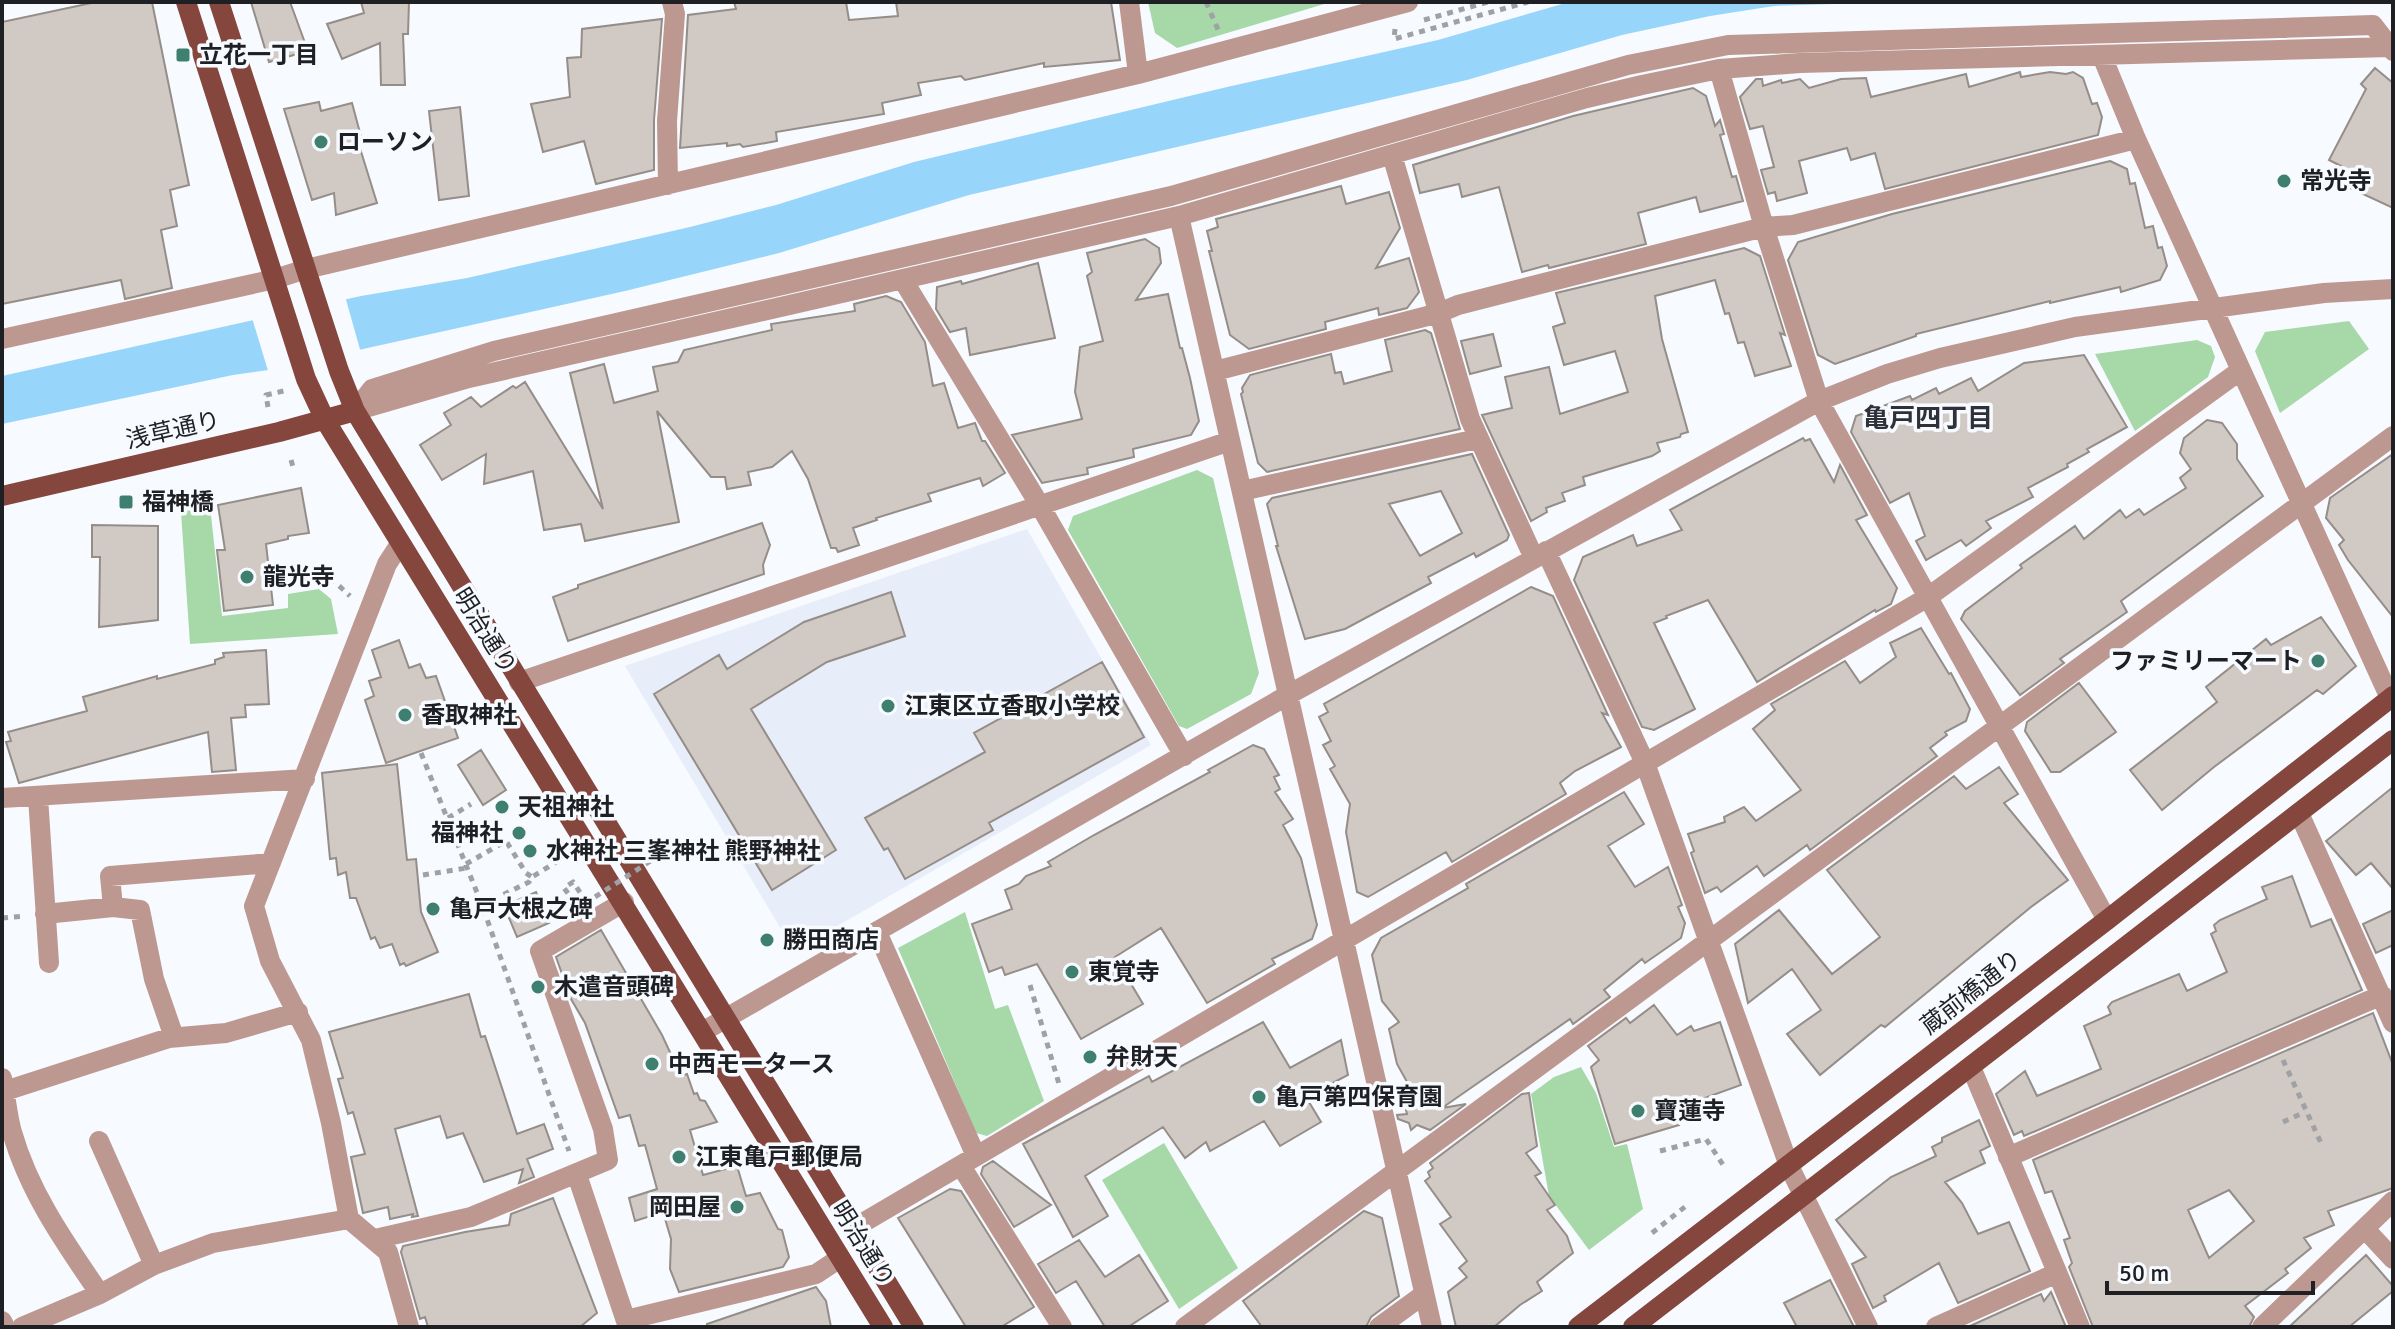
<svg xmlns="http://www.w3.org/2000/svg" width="2395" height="1329" viewBox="0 0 2395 1329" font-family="Signika,'Noto Sans JP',sans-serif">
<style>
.built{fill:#e7edf9}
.green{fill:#a6d8a8}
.water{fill:#98d5fa}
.pier{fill:#f7faff}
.building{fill:#d1c9c4;stroke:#958d88;stroke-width:2;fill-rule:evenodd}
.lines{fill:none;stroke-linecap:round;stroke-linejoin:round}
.path{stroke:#9fa1a5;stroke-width:5;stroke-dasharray:6 6;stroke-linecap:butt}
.minor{stroke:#bd9891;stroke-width:20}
.major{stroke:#84463d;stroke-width:20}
.path-bridge{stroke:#9fa1a5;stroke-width:5;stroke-dasharray:6 6;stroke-linecap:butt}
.poi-dot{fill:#3e7f70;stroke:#f7faff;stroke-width:3}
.labels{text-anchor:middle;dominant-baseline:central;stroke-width:7;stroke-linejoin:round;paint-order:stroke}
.poi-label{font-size:24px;font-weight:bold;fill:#1f2023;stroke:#f7faff;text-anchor:start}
.street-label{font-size:24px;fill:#1f2023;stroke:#f7faff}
.neighbourhood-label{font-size:26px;font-weight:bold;fill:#2e3138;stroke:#f7faff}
</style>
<rect width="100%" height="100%" fill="#f7faff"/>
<path class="built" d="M1027 529 1151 745 794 951 625 666Z"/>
<path class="green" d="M1148 2H1331L1177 48 1155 33Z
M2349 321 2369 349 2280 413 2255 351 2265 332Z
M2197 340 2211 346 2215 357 2208 377 2135 431 2095 354Z
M1197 470 1213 478 1259 673 1251 694 1187 729 1179 726 1068 530 1073 516Z
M210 506 222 616 288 608V594L319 589 331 599 338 634 190 644 181 512Z
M965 912 995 1009 1008 1005 1044 1101 987 1136 976 1133 898 948Z
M1581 1067 1596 1093 1614 1147 1627 1144 1643 1209 1589 1250 1549 1196 1531 1094 1554 1077Z
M1164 1143 1238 1268 1179 1309 1102 1180Z"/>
<path class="water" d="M1569 2H1898L1774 6 1710 16 1622 35 1467 80 969 195 779 253 625 291 268 370 233 375 2 424V376L361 296 467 278 690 227 776 205 914 162 1227 87 1438 40Z"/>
<path class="pier" d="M345 296 361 353 269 374 252 318Z"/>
<path class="building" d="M96 2H152L189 185 170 190 177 226 161 230 172 288 125 299 121 280 2 304V22Z
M251 2H290L308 51 269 62Z
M361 2H409L408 34H403L405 85H381L380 43 342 59 327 24 364 13Z
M734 2H846L849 20 898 16 896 2H1111L1120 60 1044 67V63L965 80 961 76 918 83 921 95 882 103 884 114 776 132 777 141 743 147 740 144 727 146V143L680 148 688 15 736 9Z
M662 19 654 120V170L596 184 584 141 543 152 531 104 570 97 567 58 581 57 582 29Z
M2375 68 2393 83V208L2335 181 2343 167 2329 160 2366 89 2361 84Z
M2020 72 2021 77 2050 72 2066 74 2073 72 2083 78 2092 104 2097 103 2102 117 2098 135 1885 189 1875 153 1851 160 1847 148 1799 161 1807 193 1777 201 1775 192 1768 194 1761 170 1774 167 1763 126 1750 129 1740 97 1756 79H1762L1763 86 1781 80 1782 83 1800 79 1809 88 1841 79 1866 78 1871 97 1966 74 1969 87Z
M1693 88 1706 96 1715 126 1720 120 1724 134 1720 135 1732 177 1736 176 1743 201 1700 212 1696 197 1638 213 1646 244 1549 268 1548 265 1522 272 1499 187 1462 197 1459 184 1420 193 1413 165 1573 116Z
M319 102 321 111 352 103 363 144 359 145 377 203 336 215 334 193 312 200 284 109Z
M460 107 469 196 439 200 429 111Z
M2110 161 2127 169 2130 184 2135 183 2145 228 2153 226 2158 248 2162 247 2167 266 2160 280 2121 292 2120 287 2050 303V301L1916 334V336L1835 364 1818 355 1788 260 1798 242 1892 214Z
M1341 186 1346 204 1389 192 1400 228 1376 268 1409 258 1419 292 1407 308 1379 315 1378 308 1325 322 1326 329 1249 349 1230 335 1209 251H1212L1207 231 1218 227 1216 219Z
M1145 239 1159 248 1161 263 1136 300 1168 294 1180 348H1182L1190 378 1199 421 1191 435 1133 449 1134 457 1087 468 1088 474 1042 483 1012 435 1082 419 1075 392 1080 347 1103 341 1087 276 1092 272 1087 253Z
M1744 248 1760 256 1785 335 1780 333 1791 366 1755 376 1744 342 1738 343 1729 313 1725 314 1715 280 1655 296 1662 339 1688 432 1681 434 1680 437 1657 443 1660 451 1652 456 1583 477 1585 485 1562 493 1565 501 1546 508 1547 512 1531 521 1482 415 1512 408 1505 377 1549 367 1560 414 1628 392 1615 351 1564 365 1553 327 1565 323 1556 293Z
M1038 263 1055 338 970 355 966 328 950 332 936 309 937 287 961 281 962 284Z
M886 296 901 302 925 342 933 386 944 383 958 428 975 423 982 441H985L1005 473 983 486 980 478 928 494 931 501 876 518 877 520 853 528 859 545 838 552 836 548H831L808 479 792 451 772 467 748 472 751 485 727 489 725 477H711L657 411 679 522 585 541 581 524 544 530 533 471 484 484 486 454 442 480 420 445 451 425 444 413 471 397 481 407 513 386 516 388 525 382 603 509 570 373 604 364 614 403 658 391 653 367 678 362 684 350 772 330 771 324 855 311 854 304Z
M1425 330 1431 333 1460 429 1267 472 1258 463 1241 394 1243 392 1242 388 1250 375 1331 354 1335 373 1341 372 1344 384 1392 371 1385 340Z
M1493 334 1501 366 1470 374 1461 341Z
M2084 355 2127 427 2087 449 2089 452 2067 464 2068 467 2028 488 2033 497 1986 521 1991 528 1966 546 1961 540 1926 560 1916 541 1925 536 1909 493 1890 503 1851 432 1856 416 1910 396 1912 400 1936 388 1939 394 1971 378 1978 391 2024 363Z
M2207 420 2222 423 2237 444V459L2263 496 2121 601 2127 612 2060 659 2064 663 2020 695 1961 619 1965 611 2022 568 2020 565 2075 526 2084 539 2120 510 2126 518 2139 509 2144 515 2186 488 2180 478 2191 469 2180 453 2184 438Z
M1803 438 1805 441 1810 439 1834 482 1840 465 1867 515 1856 520 1897 588 1891 604 1876 612 1875 610 1757 682 1708 600 1666 616 1667 618 1654 623 1695 709 1654 730 1642 727 1574 580 1583 557 1633 535 1637 546 1682 530 1670 510Z
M1472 454 1509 535 1507 540 1476 557 1474 553 1428 577 1431 583 1345 629 1305 639 1276 546H1278L1267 504 1272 498ZM1441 491 1462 533 1420 556 1389 504Z
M2393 454V617L2348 560 2339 545 2344 540 2326 518 2330 498Z
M301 488 309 533 288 536V539L266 544 273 605 224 611 217 550H225L218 505Z
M762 523 770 545 763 565 764 574 568 641 553 597 578 588V585Z
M92 525 158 526V620L99 627 100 557H92Z
M1531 587 1553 596 1608 715 1602 713 1621 747 1575 771 1560 783 1566 794 1452 862 1446 852 1368 897 1357 892 1346 832 1350 804 1330 769 1335 766 1323 745 1331 741 1319 717 1328 712 1324 704Z
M891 592 905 636 827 662 751 709 836 850 772 890 654 694 719 655 727 669 804 622Z
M2321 617 2356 666 2323 694 2317 690 2214 767 2162 810 2130 770 2217 702 2206 687 2266 639 2271 645Z
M1921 628 1949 674 1951 673 1970 709 1966 721 1945 732 1947 735 1930 748 1937 756 1810 850 1807 845 1764 876 1757 866 1721 892 1717 887 1705 893 1691 853 1694 851 1688 834 1725 822 1724 817 1744 807 1756 821 1801 790 1753 729 1775 710 1771 704 1845 661 1860 683 1896 657 1890 643Z
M399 640 409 668 420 664 426 678 436 676 458 738 386 763 365 700 374 696 369 681 381 677 372 650Z
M266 650 269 704 245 705 246 717 231 718 236 770 212 772 208 732 19 783 6 742 11 741 8 732 87 711 83 697 157 676V679L215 664V660L224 657 223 653Z
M1102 662 1144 737 989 823 993 830 905 879 888 848 884 850 865 818 985 752 974 733Z
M2079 683 2116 732 2060 772H2051L2025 731 2027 722Z
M1253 745 1264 749 1279 775 1274 777 1280 789 1275 792 1293 819 1283 825 1301 858 1317 925 1312 939 1272 959 1275 964 1207 1003 1161 928 1115 957 1143 1004 1081 1039 1037 964 1005 975 1002 967 989 972 972 924 1012 909 1005 890 1019 884 1026 876 1051 866 1048 862 1094 835 1210 772 1208 770Z
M481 750 506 790 483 805 458 765Z
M397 764 407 860 416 859 421 912 438 952 406 966 404 963 400 965 392 944 380 948 375 937 371 939 356 898H350L346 872 338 875 336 858 330 859 322 773Z
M1999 767 2018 794 2004 803 2068 880 2031 907 1885 1027 1881 1025 1820 1075 1787 1034 1821 1010 1792 969 1748 1003 1735 944 1779 910 1832 974 1880 937 1827 870 1954 776 1966 789Z
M2393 787V889L2371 863 2356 875 2326 841Z
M1624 792 1644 824 1608 846 1635 887 1668 867 1682 905 1678 907 1685 923 1681 938 1645 963 1642 959 1604 990 1610 997 1573 1024 1570 1019 1442 1108 1466 1104 1430 1130 1417 1125 1411 1130 1409 1123 1398 1119 1397 1115 1407 1114 1405 1106 1416 1098 1397 1064 1389 1029 1399 1022 1382 1001 1372 955 1381 938 1468 888 1466 884Z
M2292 876 2311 927 2331 919 2362 990 2024 1136 2022 1131 2014 1135 1996 1094 2025 1071 2037 1096 2101 1069 2084 1026 2111 1014 2108 1007 2112 1002 2179 974 2187 991 2227 972 2211 934 2216 931 2214 925 2220 920 2267 899 2262 887Z
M536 892 549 923 517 937 504 906Z
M2393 910V945L2376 953 2363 924Z
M601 930 662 1035 681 1076 687 1074 694 1094 697 1093 700 1100 705 1101 717 1122 690 1130 703 1175 737 1166 746 1196 760 1193 778 1229 782 1230 789 1257 783 1267 679 1292 670 1269 671 1239 663 1212 635 1221 629 1198 657 1189 645 1145 639 1146 630 1115 619 1118 585 1023 571 999 556 957Z
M469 994 481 1037 485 1036 517 1134 544 1124 553 1149 527 1159 534 1177 519 1183 523 1169 484 1182 463 1133 447 1138 440 1116 395 1129 418 1216 412 1217 413 1214 390 1219 388 1207 363 1213 351 1157 365 1154 353 1112 348 1114 338 1079 343 1078 329 1032Z
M1654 1005 1677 1035 1691 1026 1694 1031 1720 1022 1741 1085 1674 1109 1679 1125 1615 1144 1591 1067 1599 1060 1588 1046 1626 1018 1630 1023Z
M2373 1013 2393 1065V1188L2328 1211 2334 1225 2304 1238 2311 1248 2285 1269 2288 1273 2245 1306 2254 1317 2249 1327H2093L2069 1267 2072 1263 2064 1240 2070 1238 2052 1191 2045 1193 2033 1160ZM2229 1190 2254 1221 2209 1258 2188 1210Z
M1263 1022 1290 1068 1341 1040 1348 1075 1306 1097 1321 1122 1280 1146 1264 1121 1210 1151 1206 1142 1185 1158 1163 1127 1085 1176 1108 1216 1073 1237 1023 1144 1149 1076 1152 1082Z
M1529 1093 1537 1146 1526 1153 1541 1173 1535 1176 1555 1205 1547 1210 1567 1236 1573 1253 1537 1282 1542 1291 1520 1305 1494 1327H1456L1448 1292 1467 1277 1459 1268 1467 1261 1440 1224 1451 1217 1425 1181 1430 1177 1428 1172 1433 1168 1430 1163 1522 1094Z
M1979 1120 1990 1146 1980 1151 1985 1163 1945 1182 1962 1203 1978 1234 2009 1222 2030 1271 1958 1303 1939 1263 1884 1296 1886 1301 1873 1308 1852 1264 1866 1257 1836 1220 1891 1177 1936 1156 1932 1147 1942 1142V1138Z
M993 1161 1051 1205 1014 1227 981 1174 983 1167Z
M950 1189 961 1191 1034 1307 1001 1327H966L898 1218Z
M553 1198 597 1313 580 1327H428L425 1317 420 1319 401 1252 403 1246 465 1232 509 1225 511 1214Z
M1364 1211 1382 1218 1399 1296 1371 1317 1366 1327H1262L1243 1301Z
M1079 1240 1105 1277 1139 1255 1168 1301 1128 1327H1105L1076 1281 1056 1293 1038 1264Z
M2366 1255 2393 1286V1291L2349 1327H2289Z
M1830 1280 1854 1327H1797L1784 1303Z
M816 1287 826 1301 831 1327H707V1324Z
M2051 1292 2066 1327 1970 1326 2041 1294 2044 1301Z"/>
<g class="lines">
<path class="path" d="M1206 2 1219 32
M1424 20 1488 2
M1395 29 1394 39 1528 2
M268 407 266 395 288 390
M291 460 294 470
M286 573 321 569 350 596
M421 753 482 905 569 1151
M448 818 471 804
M466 864 506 841 526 873 532 877
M423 875 467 868
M575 903 564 888 573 882 585 900
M482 905 529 882 532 877 566 856
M2 918 25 916
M1030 985 1059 1084
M2283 1060 2321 1143
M2283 1122 2305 1112
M1660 1151 1706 1139 1725 1168
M1652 1233 1686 1206"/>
<path class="minor" d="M1129 2 1138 74
M2102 56 2136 139 2390 698
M1719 69 1764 227 1819 401 2107 920
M1392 155 1470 419 1534 558
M668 185 667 121 675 14 672 2
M1179 216 1432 1327
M903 280 1039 504 1184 756
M2 339 275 279 306 269 1138 74 1408 2
M1215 371 1439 313 1458 305 1764 227 1793 225 2136 139
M355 411 372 389 494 351 1171 196 1628 65 1728 45 2373 25 2393 51
M355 411 469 378 1179 216 1587 98 1642 85 1719 69 1800 63 2390 47
M1242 491 1477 439
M1546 551 1645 763 1789 1166 1868 1327
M519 682 1230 441
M38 797 49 963
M2 798 305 779
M2299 813 2393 1023
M113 907 140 910 154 979 174 1037
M45 914 113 907 110 876 271 863
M877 932 976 1156
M702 1032 1288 695 1819 401 1887 374 1940 358 2075 327 2324 293 2393 289
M1971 1067 2080 1327
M2 1078C6 1096 7 1115 12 1132 29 1192 65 1243 100 1294
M5 1091 169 1038 226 1033 298 1012
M99 1141 154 1265
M2008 1157 2382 995
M961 1166 1062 1327
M577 1175 628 1327
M349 1219 331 1123 311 1040 270 961 254 906 387 564 400 544
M854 1228 1928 597 2241 370
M2365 1229 2393 1259
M375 1239 471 1217 608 1160 603 1129 540 951 624 902
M626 1320 816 1274 840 1258
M2 1321 5 1327
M22 1327 100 1294 154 1265 213 1243 349 1219 388 1252 409 1327
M1185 1327 2393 436
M1379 1327 1423 1295
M1936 1327 2057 1273
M2262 1327 2393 1201"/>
<path class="major" d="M186 2 306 379 325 420 883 1327
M219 2 339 371 355 411 914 1327
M2 496 279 432 355 411
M1578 1327 2107 920 2393 696
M1633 1327 2393 740"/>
<path class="path-bridge" d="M576 905 578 908 652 860 653 862"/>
</g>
<g class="poi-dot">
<rect x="175" y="47" width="16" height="16" rx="4"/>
<circle cx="321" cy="142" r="8"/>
<circle cx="2284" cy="181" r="8"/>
<rect x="118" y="494" width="16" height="16" rx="4"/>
<circle cx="247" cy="577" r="8"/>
<circle cx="2318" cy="661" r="8"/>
<circle cx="888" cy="706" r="8"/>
<circle cx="405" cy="715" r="8"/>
<circle cx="502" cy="807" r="8"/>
<circle cx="519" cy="833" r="8"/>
<circle cx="530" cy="851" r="8"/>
<circle cx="433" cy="909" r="8"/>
<circle cx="767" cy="940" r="8"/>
<circle cx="1072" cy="972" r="8"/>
<circle cx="538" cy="987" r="8"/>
<circle cx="1090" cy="1057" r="8"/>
<circle cx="652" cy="1064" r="8"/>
<circle cx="1259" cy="1097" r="8"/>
<circle cx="1638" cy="1111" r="8"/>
<circle cx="679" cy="1157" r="8"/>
<circle cx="737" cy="1207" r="8"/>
</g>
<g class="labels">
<g class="poi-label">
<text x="199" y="55">立花一丁目</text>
<text x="337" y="142">ローソン</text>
<text x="2300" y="181">常光寺</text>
<text x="142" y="502">福神橋</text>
<text x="263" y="577">龍光寺</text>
<text x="2302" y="661" text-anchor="end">ファミリーマート</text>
<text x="904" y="706">江東区立香取小学校</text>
<text x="421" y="715">香取神社</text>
<text x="518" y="807">天祖神社</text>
<text x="503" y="833" text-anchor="end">福神社</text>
<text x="546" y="851">水神社 三峯神社 熊野神社</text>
<text x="449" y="909">亀戸大根之碑</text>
<text x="783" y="940">勝田商店</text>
<text x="1088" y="972">東覚寺</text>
<text x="554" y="987">木遣音頭碑</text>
<text x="1106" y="1057">弁財天</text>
<text x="668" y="1064">中西モータース</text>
<text x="1275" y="1097">亀戸第四保育園</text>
<text x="1654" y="1111">寶蓮寺</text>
<text x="695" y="1157">江東亀戸郵便局</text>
<text x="721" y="1207" text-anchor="end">岡田屋</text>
</g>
<g class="street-label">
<text transform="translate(173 430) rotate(-13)">浅草通り</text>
<text transform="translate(485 631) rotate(58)">明治通り</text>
<text transform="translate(1971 992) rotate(-38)">蔵前橋通り</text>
<text transform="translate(863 1244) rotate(58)">明治通り</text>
</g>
<g class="neighbourhood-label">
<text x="1928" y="419">亀戸四丁目</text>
</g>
</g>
<rect width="2395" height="1329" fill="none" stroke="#1f2023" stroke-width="8"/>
<path d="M2107 1281v12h206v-12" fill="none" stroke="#1f2023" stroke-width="4"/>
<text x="2119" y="1281" font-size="24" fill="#1f2023" stroke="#f7faff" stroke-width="6" paint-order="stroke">50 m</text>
</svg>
